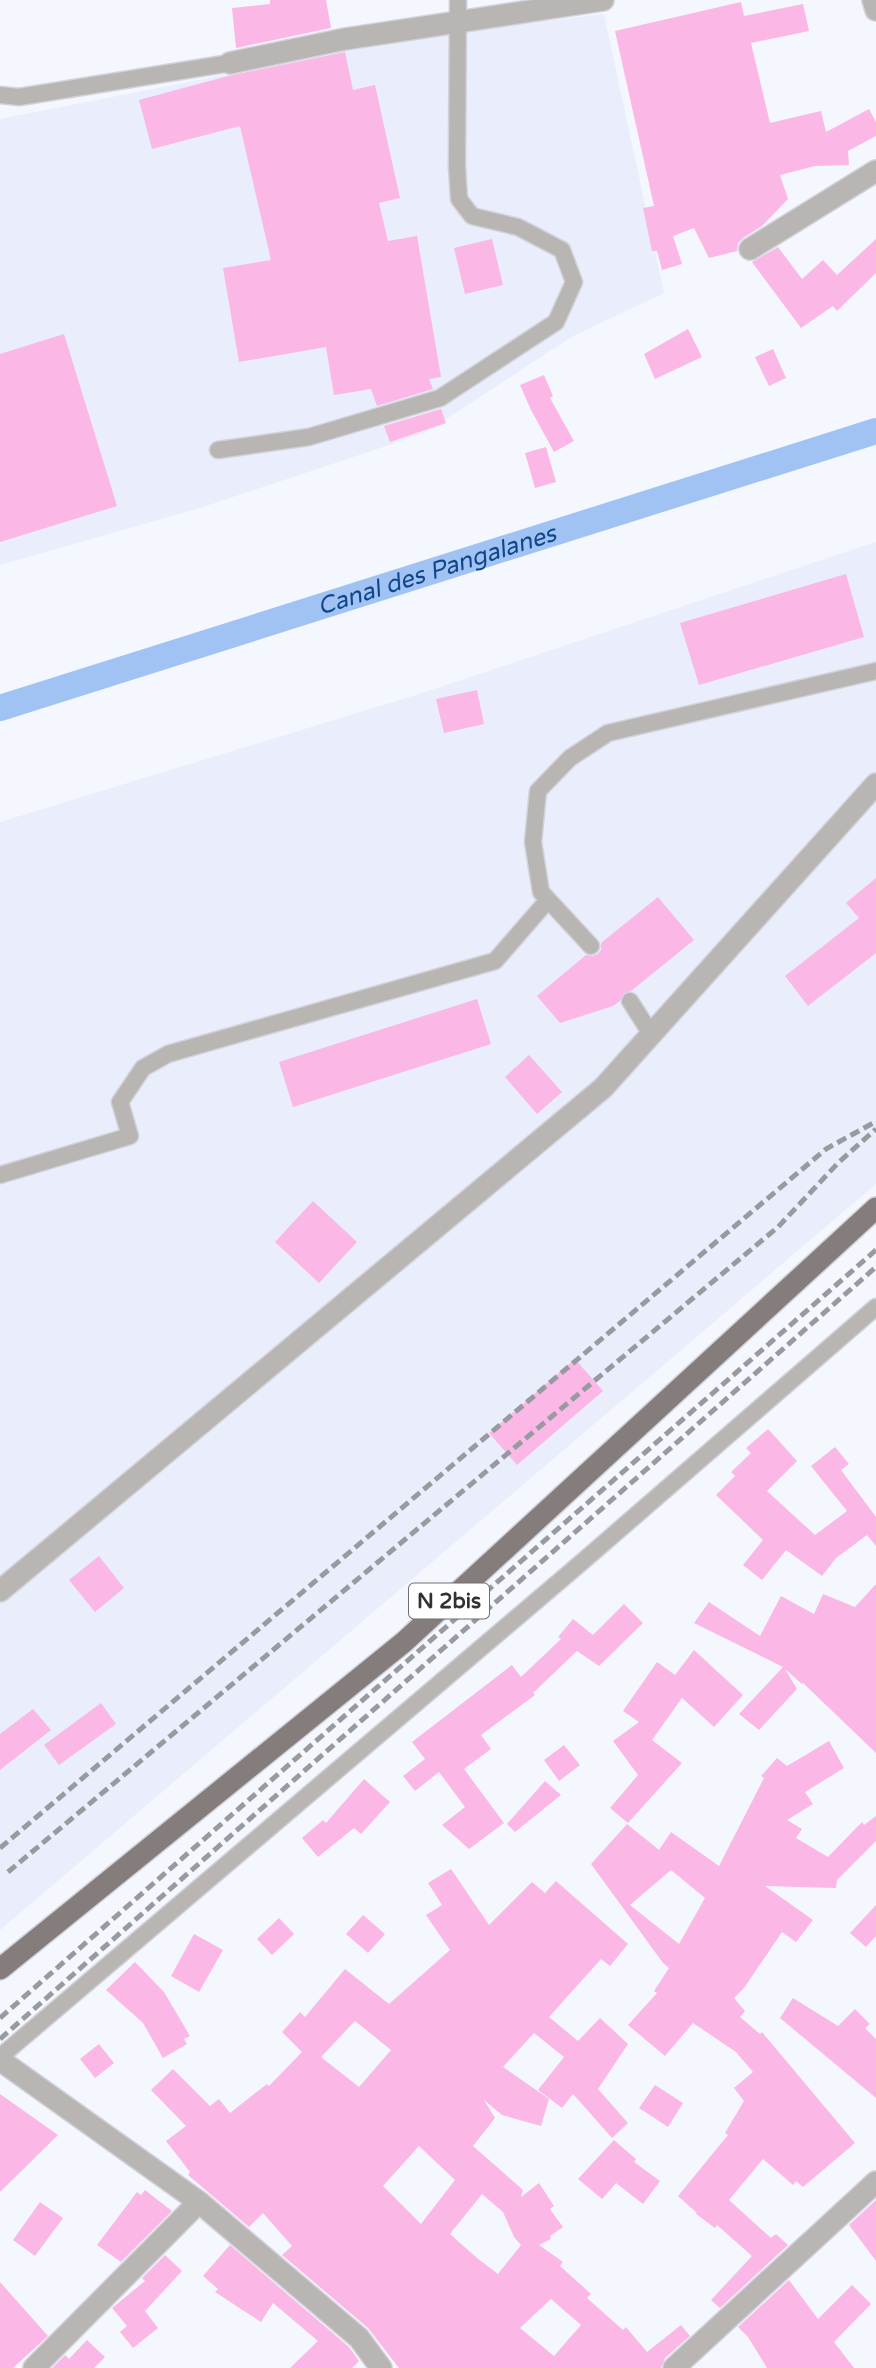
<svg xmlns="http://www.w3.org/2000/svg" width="876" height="2368" viewBox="0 0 876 2368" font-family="'Varela Round',sans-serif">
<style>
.built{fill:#e9edfc}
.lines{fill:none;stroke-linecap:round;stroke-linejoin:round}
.canal{stroke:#a1c3f3;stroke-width:26}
.building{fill:#fbb7e6;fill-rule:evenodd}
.service-casing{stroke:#d2d3da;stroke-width:19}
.minor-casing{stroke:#d2d3da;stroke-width:24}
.primary-casing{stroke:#d2d3da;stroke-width:24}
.service{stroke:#b8b5b3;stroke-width:16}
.minor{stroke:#b8b5b3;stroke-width:21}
.primary{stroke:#847d7b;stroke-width:21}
.rail{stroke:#989a9f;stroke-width:5;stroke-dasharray:10 5;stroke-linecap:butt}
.labels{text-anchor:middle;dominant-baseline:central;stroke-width:5;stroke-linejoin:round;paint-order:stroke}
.shield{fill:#fff;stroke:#6e6f71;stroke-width:2}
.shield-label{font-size:21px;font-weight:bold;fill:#303134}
.water-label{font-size:24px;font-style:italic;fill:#10478c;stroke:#fff}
</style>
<rect width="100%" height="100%" fill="#f5f7fe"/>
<path class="built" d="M604 14 664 293 573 336 425 433 197 509 0 565V119L434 34Z
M876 542V1184L0 1930V822L416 695Z"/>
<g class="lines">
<path class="canal" id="s1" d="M0 708 876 431"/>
</g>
<path class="building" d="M270 0H326L331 28 236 48 232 8 270 4Z
M741 2 744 16 803 4 809 31 751 43 770 123 821 111 826 132 869 109 876 122V136L848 151 849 165 815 166 780 175 788 199 762 226 743 238 738 243 737 251 709 258 694 228 673 236 682 264 662 270 657 251H652L643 208 654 206 615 31Z
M345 52 353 90 375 85 400 198 379 203 388 241 417 236 441 377 429 379 433 389 377 406 371 389 334 395 326 347 239 362 223 268 271 260 240 126 152 149 139 100 228 76Z
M492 239 503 285 465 294 454 248Z
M876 239V273L837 311 833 306 801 328 752 262 778 247 802 279 823 260 837 275Z
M688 329 702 357 655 379 644 354Z
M64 334 117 506 0 542V354Z
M773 349 786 378 769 386 755 357Z
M544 375 553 396 550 398 574 441 554 452 531 410 520 385Z
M441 409 446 423 390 442 384 426Z
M546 447 556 482 535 488 525 453Z
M846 574 864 637 699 685 680 623Z
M477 690 484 724 444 733 436 699Z
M876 878V953L808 1006 785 976 859 918 846 903Z
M658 897 694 940 631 991 624 993 620 1001 613 1006 560 1023 537 996 586 955 593 956 598 954 601 950V943Z
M477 999 491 1044 293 1107 279 1062Z
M529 1055 562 1092 537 1114 505 1077Z
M313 1201 357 1242 319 1283 275 1242Z
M575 1359 603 1391 517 1465 489 1433Z
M768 1429 797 1461 767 1491 815 1535 847 1511 811 1466 835 1447 849 1464 841 1470 876 1517V1546L867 1535 836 1558 822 1576 786 1550 762 1580 743 1565 763 1540 716 1495 735 1476 731 1472 751 1453 746 1448Z
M99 1556 124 1588 95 1612 69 1580Z
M876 1584V1753L803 1683 802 1684 785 1669 797 1689 759 1730 739 1714 783 1667 694 1623 709 1602 760 1636 781 1596 814 1614 823 1594 855 1607Z
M624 1604 643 1623 599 1666 577 1651 533 1693 535 1695 481 1735 491 1749 464 1769 504 1823 469 1849 442 1825 465 1807 439 1772 415 1791 403 1776 425 1759 412 1742 512 1665 521 1677 561 1639 558 1637 573 1619 593 1635Z
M694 1650 743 1695 714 1727 682 1698 652 1740 682 1763 628 1823 610 1808 638 1775 613 1741 639 1722 623 1711 657 1662 675 1675Z
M101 1703 116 1724 59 1765 44 1745Z
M33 1709 51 1730 0 1770V1734Z
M829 1741 844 1768 805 1792 813 1804 787 1820 802 1829 796 1838 828 1857 862 1822 864 1825 876 1816V1841L837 1880 836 1888 765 1886 813 1920 796 1942 782 1932 744 1988 734 1998 745 2011 740 2017 760 2034 762 2032 855 2143 803 2187 796 2181 793 2185 763 2159 729 2200 771 2238 776 2234 788 2245 720 2308 711 2300 752 2256 717 2225 715 2228 696 2214 697 2213 678 2196 728 2135 725 2133 744 2101 734 2088 753 2072 736 2052 693 2023 665 2056 628 2025 657 1993 654 1991 669 1968 663 1963 591 1864 627 1824 659 1850 671 1832 719 1866 764 1778 761 1776 777 1758 787 1766ZM671 1870 705 1898 679 1944 630 1905Z
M564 1745 580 1765 559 1781 544 1760Z
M364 1779 390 1802 361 1834 354 1828 318 1857 302 1838 323 1820 326 1823Z
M545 1781 561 1795 515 1832 507 1824Z
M451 1869 489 1925 532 1882 545 1893 556 1881 628 1944 610 1966 601 1959 549 2017 578 2041 600 2018 628 2044 598 2089 628 2123 612 2138 573 2094 562 2108 538 2090 564 2057 534 2033 503 2067 549 2099 541 2126 502 2115 484 2100 495 2118 473 2146 523 2190 521 2197 539 2183 554 2206 550 2209 563 2227 550 2236 551 2239 539 2245 563 2262 560 2266 591 2294 587 2298 623 2330 626 2327 647 2352 681 2325 690 2336 665 2358 661 2368H399L368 2328 282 2255 292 2246 263 2213 249 2227 188 2175 190 2172 166 2141 186 2126 151 2090 173 2069 210 2106 219 2099 230 2113 267 2084 269 2086 302 2052 282 2032 300 2012 305 2017 345 1969 389 2004 450 1950 426 1915 442 1905 428 1883ZM355 2021 391 2050 359 2087 321 2057ZM419 2146 455 2180 421 2224 383 2186ZM482 2194 503 2212 514 2237 521 2245 498 2274 477 2258 450 2234ZM551 2299 581 2325 554 2356 520 2328Z
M876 1905V1936L866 1947 850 1933Z
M363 1915 385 1934 368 1953 346 1934Z
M279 1918 294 1934 272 1955 257 1939Z
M194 1934 223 1950 199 1992 171 1976Z
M135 1962 164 1992 190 2036 184 2039 187 2044 163 2058 143 2023 106 1990Z
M793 1998 838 2026 855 2009 870 2024 865 2028 876 2039V2098L780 2018Z
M99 2044 114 2063 95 2078 80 2059Z
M655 2085 683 2103 668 2127 639 2108Z
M0 2094 58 2135 0 2192Z
M614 2140 636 2159 634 2162 660 2181 643 2204 616 2183 602 2199 578 2179Z
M145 2190 172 2211 121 2262 97 2245 137 2192 141 2195Z
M876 2200V2261L849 2225Z
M40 2202 63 2218 35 2256 13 2240Z
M230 2245 349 2347 359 2361 352 2368H290L318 2341 273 2303 261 2322 215 2292 218 2289 203 2276Z
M165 2255 182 2271 145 2311 158 2328 133 2348 120 2332 127 2326 112 2308 145 2281 142 2278Z
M789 2280 818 2319 852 2285 871 2304 834 2342 854 2368H767L748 2337 738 2327Z
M0 2282 48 2336 13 2368H0Z
M87 2340 105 2357 94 2368H52L65 2355 69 2359Z"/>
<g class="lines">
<g class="service-casing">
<path id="service" d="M0 95 19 97 230 63
M218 450 309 437 440 398 556 322 574 282 562 250 518 227 472 216 459 199 457 166 458 0
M591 946 541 892 533 842 538 791 570 758 608 733 876 671
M630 1001 651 1034
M0 1175 130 1136 120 1102 143 1068 168 1054 495 961 548 900
M0 2057 582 1562 876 1307"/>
</g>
<g class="minor-casing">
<path id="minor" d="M873 0 876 10
M230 63 345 39 603 0
M750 249 876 171
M0 1591 603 1088 876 784
M0 2060 199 2202 359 2338 381 2368
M34 2368 199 2202
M674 2368 876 2182"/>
</g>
<g class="primary-casing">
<path id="primary" d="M0 1969 404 1642 876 1208"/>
</g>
<use href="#service" class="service"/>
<use href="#minor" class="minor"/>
<use href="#primary" class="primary"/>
<path class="rail" d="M0 1848 826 1149 875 1122
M8 1872 778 1227 839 1162 876 1129
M0 2018 876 1250
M0 2039 876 1267"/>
</g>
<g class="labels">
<rect class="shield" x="409" y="1583.5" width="80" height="35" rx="5"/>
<g class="shield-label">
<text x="449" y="1601">N 2bis</text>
</g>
<g class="water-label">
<text stroke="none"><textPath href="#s1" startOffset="458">Canal des Pangalanes</textPath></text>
</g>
</g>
</svg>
